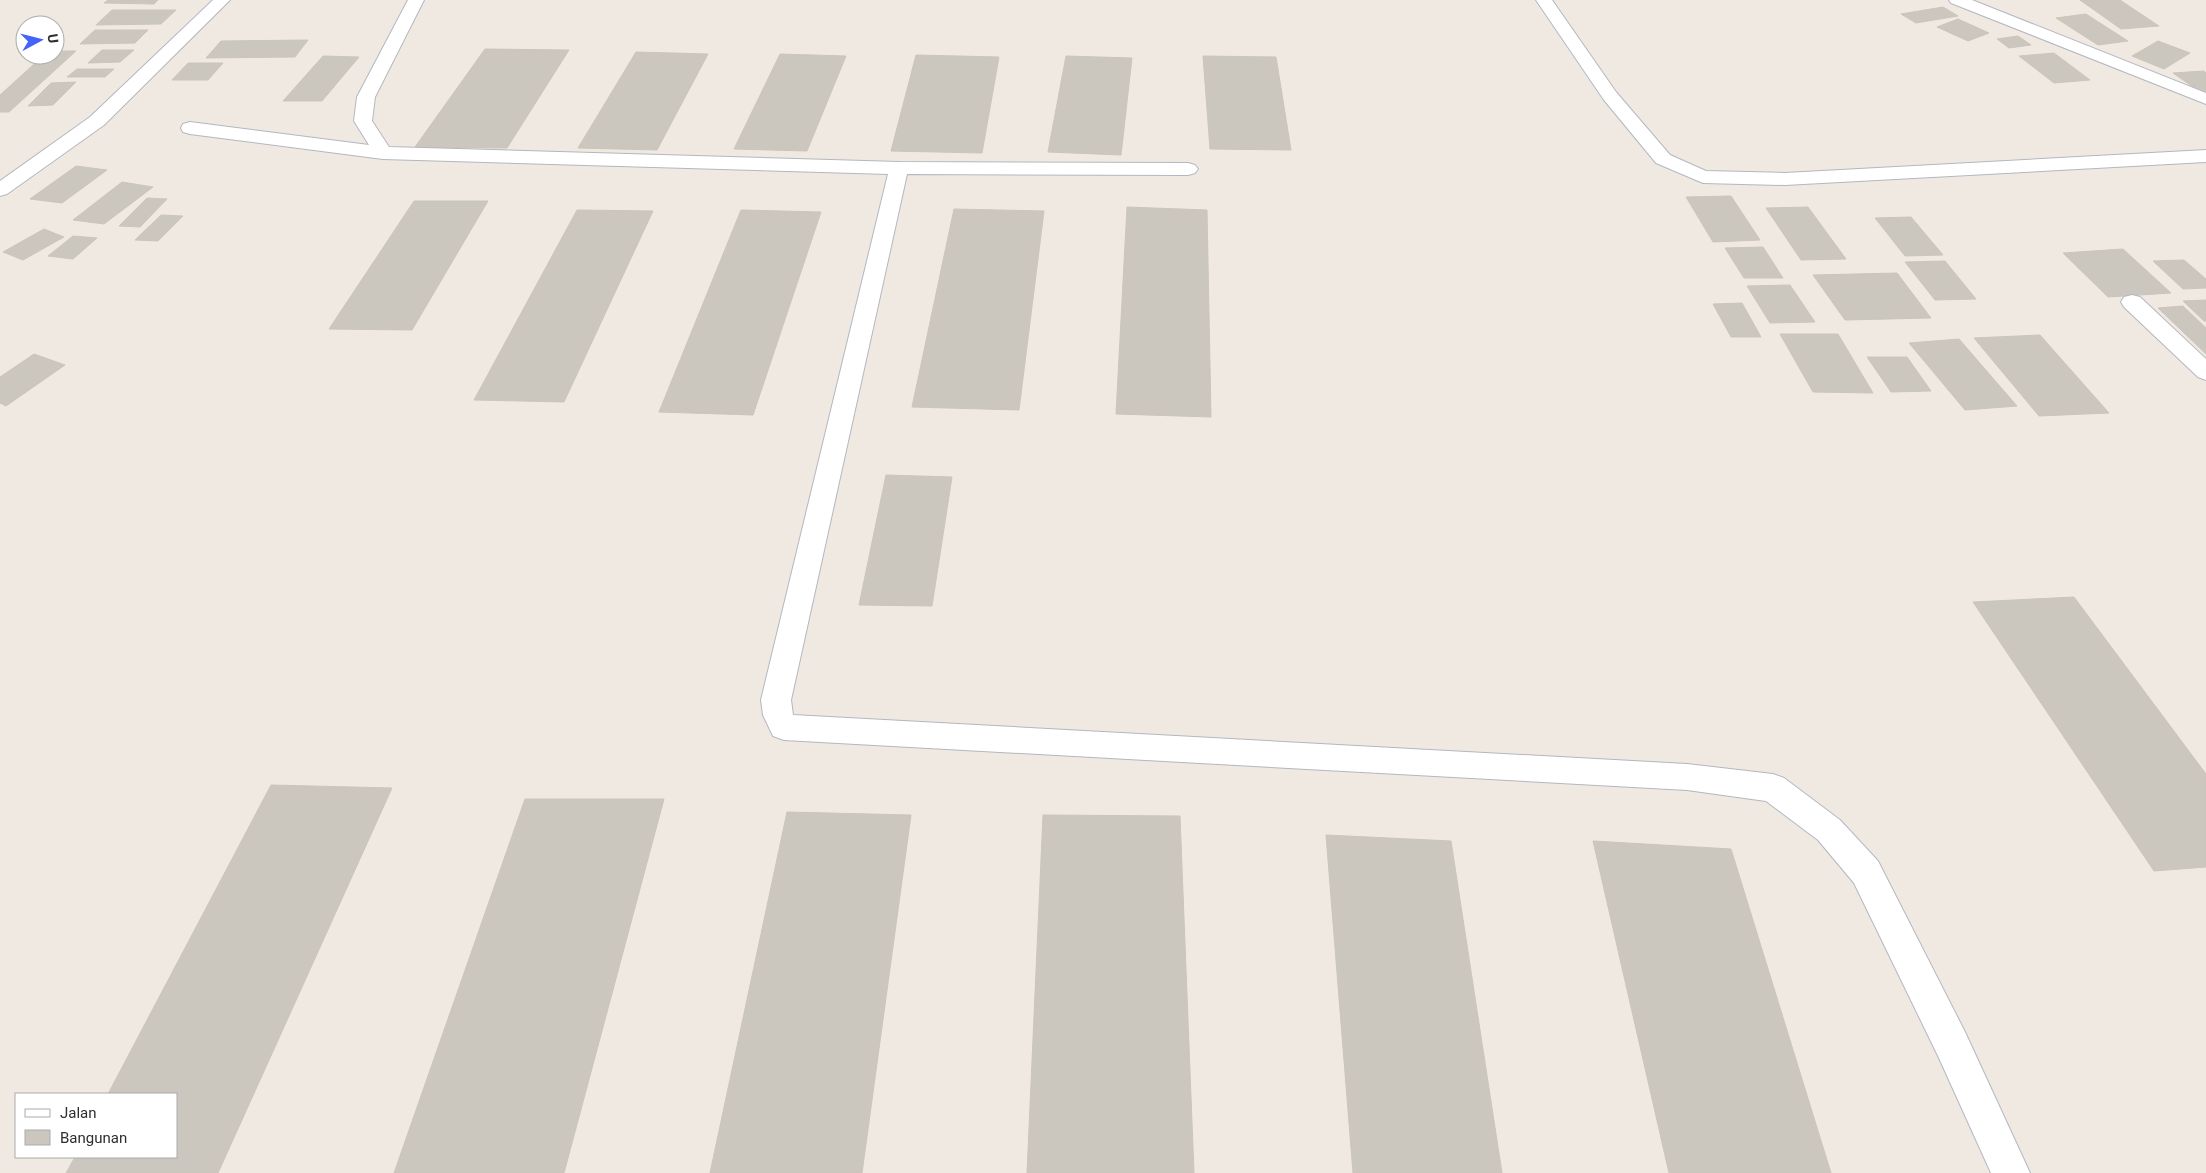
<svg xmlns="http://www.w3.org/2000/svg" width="2206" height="1173" viewBox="0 0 2206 1173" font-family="Roboto,sans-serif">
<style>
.building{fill:#cbc7bf;stroke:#cbc5ba}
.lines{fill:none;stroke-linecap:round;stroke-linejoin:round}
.minor-casing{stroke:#b4b7c1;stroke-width:2}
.minor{fill:#fff;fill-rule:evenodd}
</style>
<rect width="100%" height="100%" fill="#efe9e1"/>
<path class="building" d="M108 0H158L154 4 104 3Z
M2080 0H2120L2159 26 2121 29Z
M1943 7 1958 16 1916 23 1901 14Z
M112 10H176L161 24 96 25Z
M2086 14 2128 41 2098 45 2056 18Z
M1958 19 1989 33 1968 41 1937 27Z
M95 30H148L135 43 80 44Z
M2018 36 2031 45 2009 48 1997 39Z
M308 40 295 57 206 58 221 41Z
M2158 41 2190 53 2164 69 2132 56Z
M485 49 569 50 507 148 415 147Z
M102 50H134L120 62 88 63Z
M55 51H76L9 112H0V95L44 55H55Z
M636 52 708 54 657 150 578 148Z
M2054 53 2090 80 2054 83 2019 56Z
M780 54 846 56 807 151 734 149Z
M916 55 999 57 982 153 891 151Z
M323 56 359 57 322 101H283Z
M1066 56 1132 58 1121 155 1048 152Z
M1203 56 1276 57 1291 150 1210 149Z
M188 63H223L208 80H172Z
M77 69H114L105 77H67Z
M2204 71 2206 73V96L2173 73Z
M76 82 53 105 28 106 51 83Z
M76 166 107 170 62 203 30 199Z
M122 182 153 187 104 224 73 220Z
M1731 196 1760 240 1713 242 1686 197Z
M147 198 167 199 140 227 119 226Z
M414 201H488L412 330 329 329Z
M1127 207 1207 210 1211 417 1116 414Z
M1808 207 1846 259 1801 260 1766 208Z
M954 209 1044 211 1019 410 912 407Z
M577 210 653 211 564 402 474 400Z
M741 210 821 212 753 415 659 412Z
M161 215 183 216 158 241 135 240Z
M1911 217 1943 255 1905 256 1875 218Z
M44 229 64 237 23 260 3 252Z
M73 236 97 238 73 259 48 256Z
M1763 247 1783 278H1744L1725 248Z
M2123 249 2171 293 2108 297 2063 253Z
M2184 260 2206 279V288L2183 289 2153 261Z
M1945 261 1976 299 1935 300 1905 262Z
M1897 273 1931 318 1845 320 1813 275Z
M1790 285 1815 322 1770 323 1747 286Z
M2206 300V321H2204L2183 301Z
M1742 303 1761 337H1731L1713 304Z
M2183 306 2206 328V354L2158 308Z
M1780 334H1838L1873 393 1813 392Z
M2040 335 2109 413 2039 416 1974 338Z
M1959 339 2017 406 1965 410 1909 343Z
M34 354 65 365 6 406 0 403V377Z
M1867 357H1907L1931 391 1891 392Z
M886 475 952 477 932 606 859 605Z
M2074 597 2206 774V867L2154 871 1973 602Z
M271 785 392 788 218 1173H66L75 1157H176V1094H108Z
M525 799H664L564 1173H394Z
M787 812 911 815 862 1173H710Z
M1043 815 1180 816 1194 1173H1027Z
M1326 835 1451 841 1502 1173H1353Z
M1593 841 1731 849 1831 1173H1669Z"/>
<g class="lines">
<g class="minor-casing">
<path id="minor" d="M213 0H230L104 125 7 194 0 196V181L90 117Z
M408 0H424L375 97 372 121 389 147 899 162 1188 163 1195 165 1198 169 1195 173 1188 175 907 174 791 700 793 715 1687 764 1773 774 1784 778 1840 820 1878 861 1965 1032 2030 1173H1991L1939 1058 1854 883 1818 840 1766 801 1687 790 784 740 773 736 763 715 761 700 888 174 383 159 190 134 183 132 181 128 183 124 190 122 369 145 354 121 357 97Z
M1536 0H1552L1616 92 1670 155 1706 171 1785 173 2206 150V162L1785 185 1703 183 1656 163 1604 100Z
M1949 0H1972L2206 93V104L1951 3Z
M2132 295 2140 297 2206 359V380L2198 377 2124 307 2121 302 2124 297Z"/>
</g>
<use href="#minor" class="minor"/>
</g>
<rect x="15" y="1093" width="162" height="65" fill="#ffffff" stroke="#ababab"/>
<rect x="25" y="1109" width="25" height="8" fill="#ffffff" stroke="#ababab"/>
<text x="60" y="1118" font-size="15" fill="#2e2e2e">Jalan</text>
<rect x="25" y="1130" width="25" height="15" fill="#cbc7bf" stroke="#ababab"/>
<text x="60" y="1143" font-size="15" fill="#2e2e2e">Bangunan</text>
<g transform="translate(40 40) rotate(83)"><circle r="24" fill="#ffffff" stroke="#ababab"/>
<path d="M0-4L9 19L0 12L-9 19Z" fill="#4264fb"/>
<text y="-8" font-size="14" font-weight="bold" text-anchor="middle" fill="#2e2e2e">U</text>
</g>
</svg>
